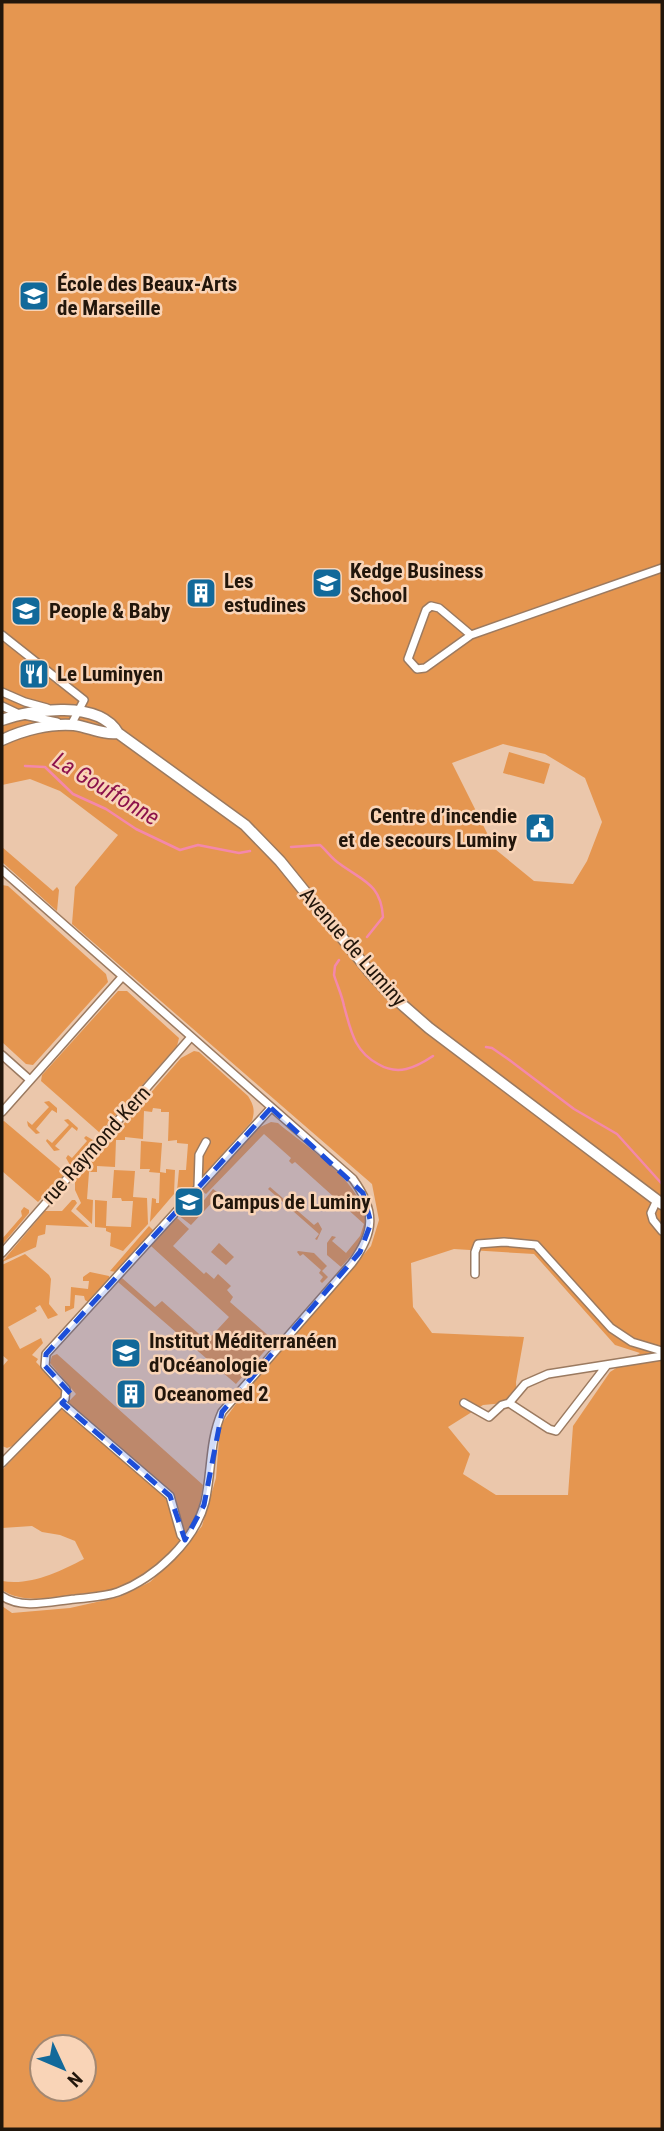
<svg xmlns="http://www.w3.org/2000/svg" width="664" height="2131" viewBox="0 0 664 2131" font-family="'Roboto Condensed',sans-serif">
<style>
.green{fill:#e59650;fill-rule:evenodd}
.lines{fill:none;stroke-linecap:round;stroke-linejoin:round}
.stream{stroke:#f488ab;stroke-width:2.5}
.street-casing{stroke:#9b7a60;stroke-width:10}
.secondary-casing{stroke:#9b7a60;stroke-width:13}
.street{stroke:#fff;stroke-width:7}
.secondary{stroke:#fff;stroke-width:10}
.marked{fill:#1d4ed8;fill-opacity:0.2;stroke:#1d4ed8;stroke-width:5;stroke-dasharray:14 9;stroke-linejoin:round}
.labels{text-anchor:middle;dominant-baseline:central;stroke-width:5;stroke-linejoin:round;paint-order:stroke}
.poi-label{font-size:21px;font-weight:bold;fill:#22160b;stroke:#f9d4b7;text-anchor:start}
.street-label{font-size:21px;fill:#22160b;stroke:#f9d4b7}
.water-label{font-size:23px;font-style:italic;fill:#8d124b;stroke:#f9d4b7}
</style>
<rect width="100%" height="100%" fill="#ebc7ab"/>
<path class="green" d="M2 2H662V2129H2V1606L12 1613 70 1608 119 1597 150 1582 181 1553 202 1526 216 1478 220 1426 241 1397 371 1246 379 1220 372 1184 72 924 75 887 118 835 60 791 30 779 2 785ZM503 744 545 754 585 778 602 822 587 861 573 884 534 881 495 849 452 763ZM454 1249 534 1254 615 1345 640 1353 610 1372 573 1426 568 1495H496L463 1474 470 1454 448 1427 483 1405 517 1402 516 1382 524 1337 432 1333 413 1307 411 1263ZM42 2047H84V2089H42Z
M509 752 550 764 544 784 503 773Z
M2 847 53 891 57 887 59 890 57 911 2 862Z
M2 885 8 886 106 974 108 982 33 1065 26 1064 2 1042Z
M118 991H127L179 1038 177 1046 100 1133 41 1081 42 1075Z
M194 1051 199 1052 248 1096C254 1106 255 1110 252 1121L185 1196 177 1191 179 1170H186L188 1144 177 1143V1140L168 1141 169 1112H161V1109L153 1108 152 1112 144 1111 143 1139 125 1137V1140H116L115 1167 97 1166V1172H89L87 1199 93 1200 92 1224 76 1209 81 1203 75 1190V1180L181 1058Z
M49 1101 57 1108V1113L52 1110 36 1129 40 1133 36 1134 28 1126 27 1121 32 1125 49 1107 44 1102Z
M68 1119 78 1128 77 1131 72 1127 55 1146 60 1150 54 1151 46 1141 47 1139 52 1143 69 1125 64 1120Z
M4 1121 63 1171V1176L38 1202 2 1171V1122Z
M271 1122 278 1123C307 1148 380 1192 363 1236 359 1248 349 1258 341 1267L327 1255V1243L332 1236 336 1237 332 1241 346 1253 360 1236 364 1224 295 1162 292 1164 289 1161 291 1158 264 1134 206 1194 202 1191 191 1203 197 1209 213 1189 220 1194 191 1225 178 1215 258 1128Z
M86 1136 93 1140 74 1164 70 1165 66 1158 68 1155 72 1158 87 1141 84 1138Z
M141 1141 162 1143 160 1172 166 1173V1169L175 1170 174 1194 150 1222 152 1198 156 1199V1203H159L160 1173 149 1172 150 1169H140Z
M114 1170 135 1171 133 1197 147 1198 148 1224 123 1251 110 1246 111 1233 106 1231V1228L95 1227V1200L107 1201 106 1226 131 1227 133 1201H122L121 1198H112Z
M270 1187 314 1225 318 1222 322 1229 317 1240 315 1239 319 1234 268 1189Z
M72 1200H75L77 1203 71 1211 89 1227 46 1225 45 1234 38 1236 36 1247 2 1262 45 1211H62Z
M24 1207 29 1210V1213L2 1245V1239L22 1216 21 1211Z
M176 1217 189 1229 173 1246 204 1274 206 1272 214 1279 218 1274 231 1286 227 1290 233 1297 230 1302 271 1338 277 1335V1337L236 1384 118 1282 122 1278 155 1307 162 1301 207 1341 229 1317 151 1246Z
M149 1226 154 1231 116 1272 110 1271Z
M219 1243 234 1257 226 1265 211 1252Z
M298 1251 314 1253 327 1266 322 1271 328 1277 322 1283 320 1281 323 1277 319 1273 321 1270 303 1254 300 1256 297 1252Z
M25 1254 49 1275 51 1279 49 1304 58 1315 48 1319 40 1305 35 1308 37 1311 8 1327 20 1349 41 1338 43 1343 32 1355 38 1359 36 1362 63 1390 62 1397 15 1445 7 1448 2 1446V1367L8 1360 2 1355V1265Z
M90 1272 109 1276 110 1279 88 1302 85 1300 84 1296 75 1295 74 1308 65 1312V1306H70L71 1287 88 1289 89 1281H83V1277Z
M57 1354 203 1485C201 1499 198 1514 191 1526 177 1551 150 1577 123 1586 105 1593 83 1593 64 1596 42 1599 21 1602 2 1590V1581C30 1586 59 1572 84 1559L75 1541 60 1535 42 1532 32 1526 2 1528V1470L76 1394 50 1363 52 1356Z"/>
<g class="lines">
<path class="stream" d="M25 766 45 767 73 794 106 809 136 829 180 850 198 845 239 853 250 851
M291 847 320 845C327 851 332 859 340 864 363 881 381 884 383 917L367 937
M339 960 335 966 334 975C337 985 342 995 344 1006 351 1031 354 1051 378 1064 398 1076 415 1068 433 1056
M486 1047 492 1048 508 1059 574 1109 617 1134 662 1184"/>
<g class="street-casing">
<path id="street" d="M2 635 84 700 71 725 69 724
M471 635 439 608 431 606 426 610 408 659 417 669 425 668 471 635 662 568
M2 692 25 702 47 708
M2 706 19 714 57 722
M2 870 353 1179C376 1211 375 1232 352 1263L222 1412C209 1441 212 1472 205 1502 195 1541 155 1578 118 1592 104 1597 90 1597 75 1599 53 1601 22 1610 2 1596
M2 1055 30 1080
M2 1112 122 977
M198 1187 199 1155 206 1142
M657 1200 651 1213 653 1220 662 1231
M2 1253 191 1037
M475 1274V1252L478 1244 504 1242 536 1245 611 1328 632 1342 662 1351
M62 1403 170 1496 181 1535 185 1540
M464 1403 489 1417 502 1405 509 1403 549 1429 556 1431 607 1365
M509 1403 525 1384 548 1374 662 1356
M2 1463 65 1399 66 1389 45 1366 46 1354 271 1108"/>
</g>
<g class="secondary-casing">
<path id="secondary" d="M2 720C32 709 99 700 118 733L245 825 280 861 369 971 390 994 429 1028 662 1204
M2 740C23 730 50 723 74 725 89 727 103 735 118 733"/>
</g>
<use href="#street" class="street"/>
<use href="#secondary" class="secondary"/>
</g>
<path class="marked" d="M271 1108 363 1193 371 1223 360 1252 222 1412 204 1505 185 1540 170 1496 62 1403 71 1394 45 1366 46 1354Z"/>
<defs>
<g id="university-square" transform="scale(1.575)"><rect x="-9" y="-9" width="18" height="18" rx="4" fill="#12699a" stroke="#f9d4b7"/><path d="M0-5L7-2L0 1L-7-2ZM-4 1L0 2.5L4 1V4Q0 6-4 4Z" fill="#fff"/></g>
<g id="building-square" transform="scale(1.575)"><rect x="-9" y="-9" width="18" height="18" rx="4" fill="#12699a" stroke="#f9d4b7"/><path d="M-4-6H4V6H1V3H-1V6H-4ZM-2.5-4.3h1.7v1.8h-1.7ZM.8-4.3h1.7v1.8H.8ZM-2.5-1h1.7V.8h-1.7ZM.8-1h1.7V.8H.8Z" fill="#fff"/></g>
<g id="school-square" transform="scale(1.575)"><rect x="-9" y="-9" width="18" height="18" rx="4" fill="#12699a" stroke="#f9d4b7"/><path d="M0-5L7-2L0 1L-7-2ZM-4 1L0 2.5L4 1V4Q0 6-4 4Z" fill="#fff"/></g>
<g id="restaurant-square" transform="scale(1.575)"><rect x="-9" y="-9" width="18" height="18" rx="4" fill="#12699a" stroke="#f9d4b7"/><path d="M-5-6h1v4h1v-4h1v4h1v-4h1v5L-1.5 .5V6h-2V.5L-5-1ZM5-6V6H3V1.5H1.5Q1.5-4 5-6Z" fill="#fff"/></g>
<g id="civic-square" transform="scale(1.575)"><rect x="-9" y="-9" width="18" height="18" rx="4" fill="#12699a" stroke="#f9d4b7"/><path d="M-.6-6.5H3V-4.5H.6V-3L4-1V1h2V6H-6V1h2V-1L-.6-3ZM-1.2 2.5V6h2.4V2.5Z" fill="#fff"/></g>
</defs>
<g fill-rule="evenodd">
<use href="#university-square" x="34" y="296"/>
<use href="#university-square" x="327" y="583"/>
<use href="#building-square" x="201" y="593"/>
<use href="#school-square" x="26" y="611"/>
<use href="#restaurant-square" x="34" y="674"/>
<use href="#civic-square" x="540" y="828"/>
<use href="#university-square" x="189" y="1202"/>
<use href="#university-square" x="126" y="1353"/>
<use href="#building-square" x="131" y="1394"/>
</g>
<g class="labels">
<g class="poi-label">
<text x="57" y="284">École des Beaux-Arts<tspan x="57" dy="24">de Marseille</tspan></text>
<text x="350" y="571">Kedge Business<tspan x="350" dy="24">School</tspan></text>
<text x="224" y="581">Les<tspan x="224" dy="24">estudines</tspan></text>
<text x="49" y="611">People &amp; Baby</text>
<text x="57" y="674">Le Luminyen</text>
<text x="517" y="816" text-anchor="end">Centre d’incendie<tspan x="517" dy="24">et de secours Luminy</tspan></text>
<text x="212" y="1202">Campus de Luminy</text>
<text x="149" y="1341">Institut Méditerranéen<tspan x="149" dy="24">d'Océanologie</tspan></text>
<text x="154" y="1394">Oceanomed 2</text>
</g>
<g class="street-label">
<text transform="translate(353 947) rotate(49)">Avenue de Luminy</text>
<text transform="translate(96 1145) rotate(-48)">rue Raymond Kern</text>
</g>
<g class="water-label">
<text transform="translate(106 789) rotate(31)">La Gouffonne</text>
</g>
</g>
<rect width="664" height="2131" fill="none" stroke="#22160b" stroke-width="7"/>
<g transform="translate(63 2068) rotate(134)"><circle r="33" fill="#f9d4b7" stroke="#a38872" stroke-width="2"/>
<path d="M0-5L12 26L0 18L-12 26Z" fill="#12699a"/>
<text y="-10" font-size="19" font-weight="bold" text-anchor="middle" fill="#22160b">N</text>
</g>
</svg>
